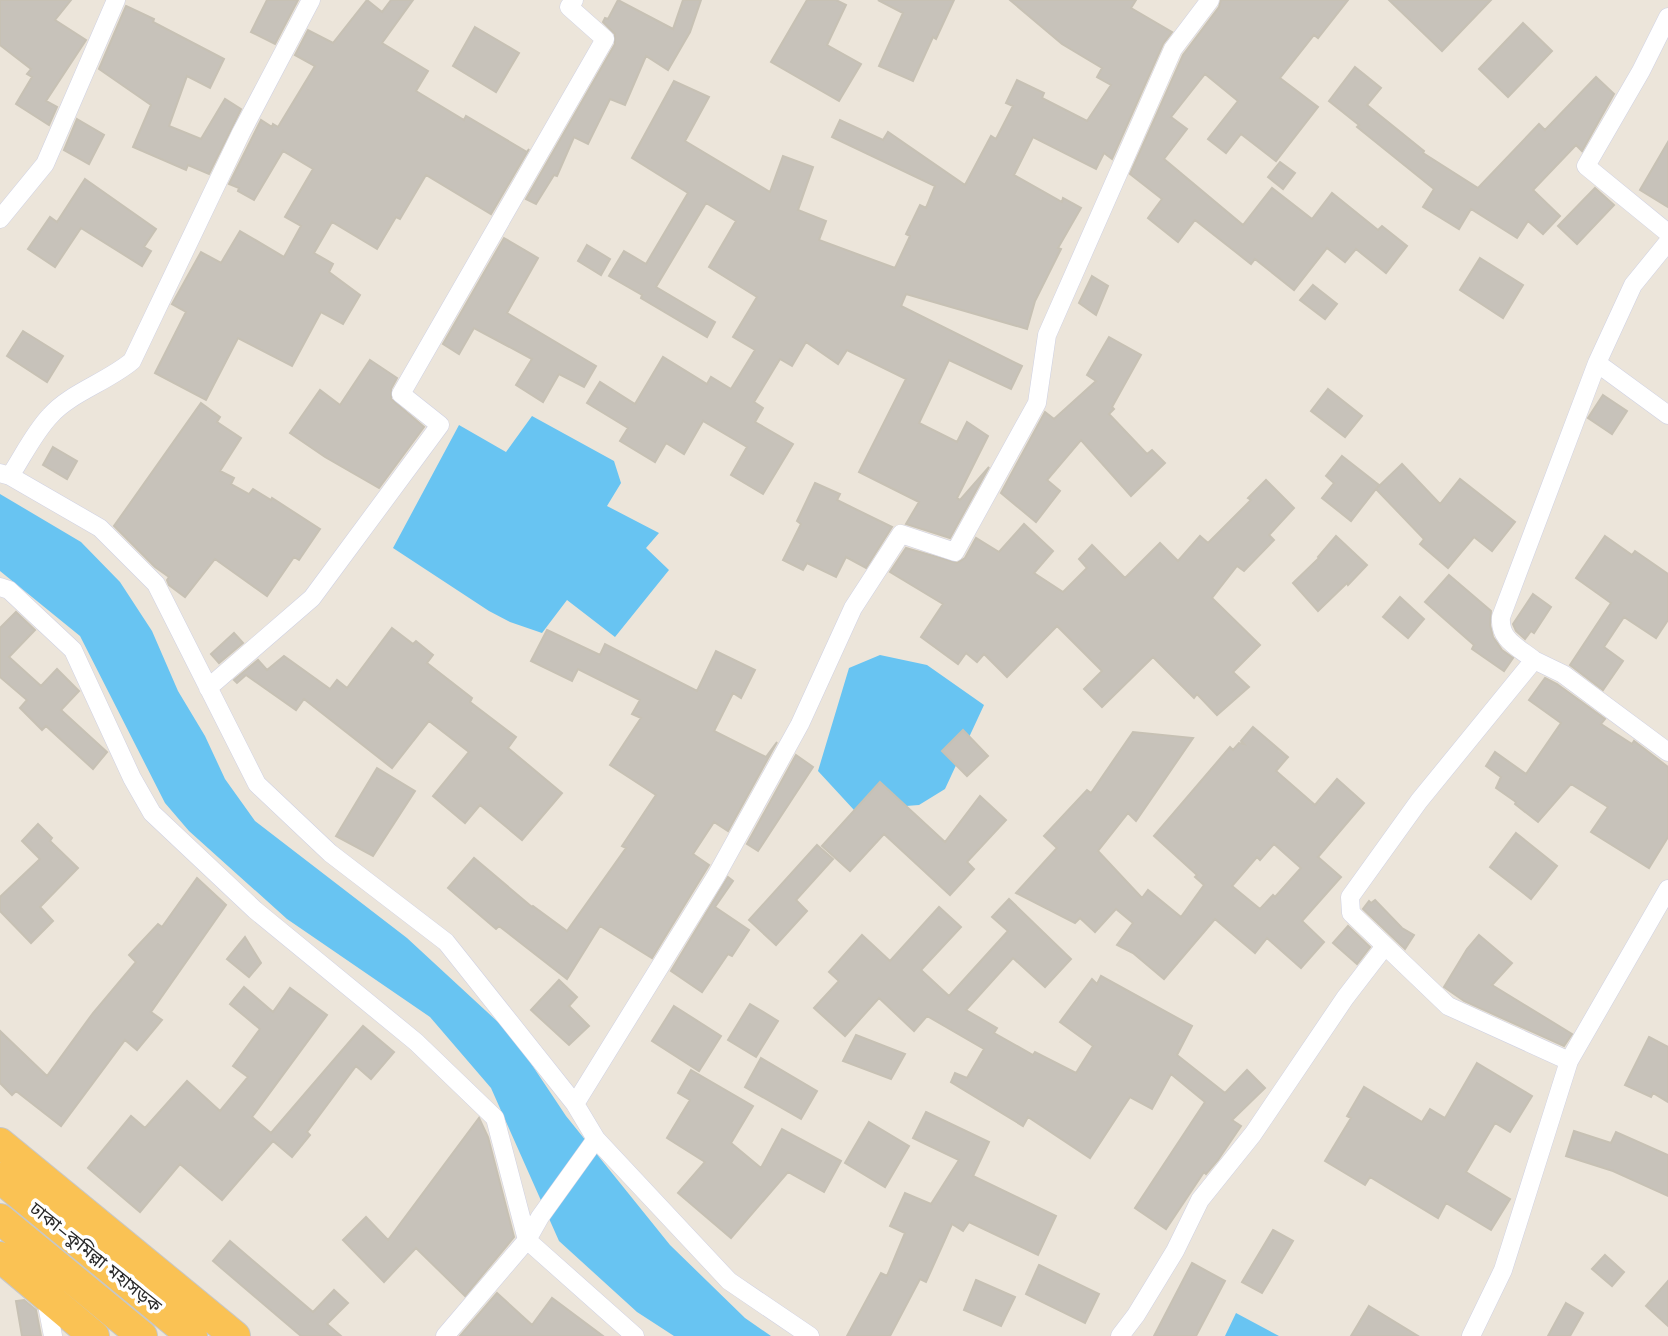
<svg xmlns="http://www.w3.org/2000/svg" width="1668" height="1336" viewBox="0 0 1668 1336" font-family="'Work Sans','Noto Sans Bengali',sans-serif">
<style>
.water{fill:#68c4f2}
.building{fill:#c7c2ba;stroke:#c7c1b4;stroke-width:2;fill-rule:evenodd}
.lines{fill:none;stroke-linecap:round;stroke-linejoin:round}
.minor-casing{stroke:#cfd1e3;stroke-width:19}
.trunk-casing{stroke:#c7c7c7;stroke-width:32}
.minor{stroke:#fff;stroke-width:18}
.trunk{stroke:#fac254;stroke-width:30}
.labels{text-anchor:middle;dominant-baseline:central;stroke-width:7;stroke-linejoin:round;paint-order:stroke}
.street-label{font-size:18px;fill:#292929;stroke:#fff}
</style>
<rect width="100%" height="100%" fill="#ece5da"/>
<path class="water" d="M532 416 614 461 621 483 607 506 659 533 646 548 669 570 615 637 567 600 542 633 510 622 489 611 393 548 459 425 506 452Z
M0 494 81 542 120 582 152 631 178 691 205 736 225 779 255 821 407 938 512 1035 566 1116 670 1245 745 1318 771 1336H674L637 1312 559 1241 491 1088 430 1017 287 919 189 831 165 803 80 636 0 571Z
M880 655 927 665 984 705 945 789 919 805 854 810 818 771 849 668Z
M1236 1313 1279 1336H1225Z"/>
<path class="building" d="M0 0H71L55 20 86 40 46 101 57 107 49 125 16 104 32 77 27 74 31 69 0 45Z
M267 0H298L275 44 251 32Z
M367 0 382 12 391 0H413L382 43 428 71 416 91 464 120 466 116 527 152 529 149 491 214 426 175 400 219 396 217 377 249 332 222 314 253 333 264 329 272 360 295 343 324 321 312 292 366 238 338 206 400 155 373 186 312 172 304 201 252 221 263 240 231 284 257 301 226 285 217 313 169 283 151 254 200 238 191 239 188 229 184 261 120 272 127 273 124 278 127 315 66 295 55 308 30 333 43Z
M618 0 673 29 683 0H701L690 32 668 70 646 56 625 105 610 99 588 144 574 137 557 176 554 175 536 204 526 199 615 44V34L603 22 605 18 608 19Z
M807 0H836L846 5 827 45 861 64 839 101 771 62Z
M878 0H954L936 39 933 37 913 81 879 66 903 13Z
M1010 0H1136L1131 8 1172 32 1163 44 1112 159 1104 153 1096 169 1033 137 1014 175 1062 202 1063 198 1081 208 1058 248 1061 249 1035 301 1027 329 906 294 901 306 1022 366 1011 389 949 360 919 423 957 442 967 422 988 436 957 498 960 500 989 467 950 538 906 524 919 502 859 472 906 379 847 350 838 364 806 342 792 366 780 359 754 402 763 408 755 422 793 444 763 494 731 475 747 447 703 421 684 454 666 443 655 462 620 441 628 428 587 403 600 382 635 404 663 357 707 384 711 377 731 389 755 350 733 337 757 297 709 267 736 221 706 203 656 287 715 322 707 337 641 298 642 295 609 276 624 251 646 264 688 193 632 158 674 81 709 97 685 141 770 192 783 156 813 167 798 210 826 221 819 240 895 268 910 236 906 234 920 205 926 208 935 186 832 137 840 120 883 140 888 132 965 185 991 136 996 139 1013 106 1006 103 1017 80 1044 93 1042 98 1087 121 1111 85 1097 77 1102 68 1062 44Z
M1221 0H1348L1318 38 1314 35 1280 78 1318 107 1276 161 1241 134 1226 153 1208 139 1238 101 1205 74 1171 117 1187 129 1164 159 1243 225 1272 188 1312 219 1332 193 1378 230 1382 226 1407 246 1386 273 1356 249 1345 262 1327 248 1294 290 1255 259 1251 264 1195 220 1178 242 1148 218 1162 199 1130 174 1183 55 1219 7Z
M1389 0H1491L1442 51Z
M126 6 154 19 153 22 224 59 210 88 187 76 169 126 201 139 225 99 241 109 209 174 188 165 186 170 133 147 151 105 99 69Z
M1523 23 1552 51 1508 97 1479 69Z
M475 27 519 53 496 92 453 66Z
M1355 67 1381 88 1367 105 1424 151 1423 153 1478 188 1539 124 1545 130 1596 77 1614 94 1582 151 1576 145 1533 190 1560 216 1543 234 1528 221 1517 238 1471 209 1459 229 1423 207 1434 189 1357 127 1359 125 1329 101Z
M77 119 104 135 89 164 64 150Z
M1668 142V207L1640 190Z
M1280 162 1295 173 1283 189 1268 177Z
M85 179 156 229 144 247 151 251 142 266 81 228 55 267 28 249 50 217 57 222Z
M1595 188 1614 205 1577 244 1558 226Z
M504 238 538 258 507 313 596 366 584 387 559 374 543 402 516 385 532 359 474 328 459 354 443 344Z
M587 245 610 259 601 275 578 261Z
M1480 258 1523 285 1503 318 1460 290Z
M1092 276 1108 286 1096 315 1079 303Z
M1313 285 1337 304 1325 319 1300 300Z
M23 331 63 356 47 382 7 356Z
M1109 337 1141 355 1112 407 1114 409 1109 414 1147 454 1152 450 1165 463 1131 496 1081 440 1047 480 1060 491 1036 522 1001 493 1045 412 1054 419 1096 381 1087 375Z
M370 360 397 378 391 389V399L424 427 379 488 325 457 290 433 320 390 340 405Z
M1328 389 1362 416 1345 437 1311 411Z
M1603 395 1627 411 1612 434 1588 418Z
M201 403 220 417 217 422 241 438 220 471 234 478 231 484 249 494 253 489 271 500 272 498 320 529 299 560 294 557 267 596 215 559 185 597 169 585 167 580 169 577 155 567 114 526Z
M53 447 77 461 67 479 43 465Z
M1342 456 1379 485 1377 488 1402 464 1440 504 1460 479 1515 522 1492 551 1474 537 1448 568 1420 544 1424 539 1376 489 1351 521 1322 498 1334 483 1326 476Z
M1266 480 1294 508 1269 535 1274 540 1244 571 1237 566 1212 598 1260 645 1233 672 1249 687 1217 715 1197 694 1194 698 1153 657 1102 707 1084 689 1102 671 1057 626 1007 677 984 654 977 662 966 653 958 664 921 637 943 604 890 572 906 548 957 563 965 558 976 538 999 552 1024 524 1053 551 1034 573 1063 592 1087 568 1079 559 1092 545 1125 578 1160 543 1178 561 1200 536 1208 543 1251 500 1248 498Z
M815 483 840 494 837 500 892 527 866 568 846 557 836 577 807 563 803 570 783 560 801 524 797 521Z
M1336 536 1367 565 1348 585 1347 583 1318 611 1293 583 1319 558 1318 557Z
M1605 536 1632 555 1635 551 1668 574V620L1656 638 1624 617 1604 647 1623 661 1603 690 1570 665 1611 603 1576 578Z
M1449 575 1491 611 1490 625 1493 637 1502 650 1513 658 1504 671 1472 649 1474 645 1425 602Z
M1533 594 1551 607 1534 633 1531 631 1525 639 1516 631 1513 624Z
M1400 597 1424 619 1408 638 1383 617Z
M16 612 35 630 9 657 41 686 57 669 79 691 61 710 107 752 93 769 46 726 42 730 20 708 27 700 0 677V628Z
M392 628 413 644 416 641 433 655 427 663 472 698 470 702 516 737 508 748 562 793 522 840 480 805 465 823 433 796 469 752 429 721 392 768 304 699 296 710 246 675 237 683 234 680 258 660 267 670 284 656 330 689 337 680 347 688Z
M547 630 600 655 605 644 697 691 716 651 755 670 741 698 733 693 714 731 766 757 777 742 728 831 714 822 693 854 709 865 652 958 600 926 567 979 499 926 496 929 448 888 474 858 532 907 533 906 567 931 626 848 622 846 656 795 610 765 641 718 632 714 640 700 578 669 572 681 531 661Z
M234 633 243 643 219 663 211 654Z
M1545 678 1557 684 1605 719 1601 724 1632 744 1634 741 1668 767V837L1649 868 1591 832 1608 807 1571 784 1538 822 1515 804 1516 802 1496 788 1501 777 1486 766 1495 752 1526 774 1561 723 1529 700Z
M1253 727 1288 757 1276 771 1315 805 1337 779 1364 803 1318 857 1341 877 1302 921 1324 942 1301 968 1267 938 1255 953 1215 919 1164 979 1133 953 1117 945 1133 923 1116 909 1095 932 1080 918 1075 923 1016 893 1057 848 1044 836 1087 790 1091 793 1133 732 1193 738 1136 821 1128 813 1098 851 1142 898 1148 890 1181 917 1204 885 1195 877 1197 875 1154 836 1230 747 1233 750 1239 743 1244 744 1241 741ZM1274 844 1301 868 1275 897 1273 895 1260 909 1232 886 1257 857 1260 860Z
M963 730 988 756 967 776 942 751Z
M796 755 813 767 758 851 747 844Z
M377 768 415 791 373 856 336 836Z
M880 782 945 842 980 796 1006 820 967 862 974 869 950 895 884 834 850 871 822 846Z
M38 824 52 838 50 841 78 868 40 907 53 921 31 943 0 911V897L40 859 22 841Z
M1516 833 1557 866 1531 899 1490 867Z
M817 845 833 859 796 900 807 911 776 945 749 920Z
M728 877 733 881 715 907 749 930 732 956 728 954 702 992 671 971Z
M197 878 226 905 151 1012 162 1020 137 1050 125 1040 61 1126 16 1091 12 1095 0 1083V1031L47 1076 93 1013 136 962 129 955 158 924 162 927Z
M1009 899 1071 959 1045 987 1013 958 966 1010 997 1028 994 1033 1033 1055 1035 1052 1076 1073 1093 1046 1060 1022 1092 979 1097 984 1101 976 1192 1026 1177 1055 1225 1093 1247 1070 1265 1088 1232 1120 1241 1126 1218 1160 1206 1174 1204 1172 1166 1229 1135 1208 1205 1102 1171 1074 1152 1109 1130 1097 1090 1158 1028 1117 1023 1126 951 1082 955 1073 967 1078 984 1049 927 1016 914 1031 879 998 845 1036 814 1008 839 981 829 972 862 935 890 961 939 907 961 927 921 970 949 996 1008 931 992 917Z
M1375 900 1402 928 1414 935 1405 949 1363 909 1369 901 1371 903Z
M1348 926 1370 947 1357 964 1333 943Z
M1479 935 1512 963 1492 985 1572 1034 1564 1046 1464 1001 1444 987 1467 949Z
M245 937 261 963 249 977 227 959Z
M559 980 577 997 569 1006 589 1026 569 1045 531 1010Z
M244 987 273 1012 290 988 327 1015 252 1117 271 1133 363 1026 394 1052 371 1079 356 1066 307 1132 310 1135 292 1157 273 1141 222 1200 180 1164 140 1212 88 1168 131 1116 145 1128 187 1081 220 1111 248 1077 233 1066 260 1029 230 1004Z
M750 1004 778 1021 756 1057 728 1040Z
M674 1006 721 1036 699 1071 652 1041Z
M856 1035 905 1054 891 1079 843 1061Z
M1649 1037 1668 1047V1102L1653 1093 1651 1097 1625 1085Z
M761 1058 817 1091 801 1119 745 1087Z
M1477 1063 1532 1096 1510 1132 1495 1123 1466 1172 1510 1199 1491 1230 1446 1203 1438 1218 1370 1177 1365 1185 1325 1161 1351 1118 1347 1116 1364 1087 1422 1122 1430 1109 1445 1118Z
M691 1070 753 1106 731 1143 761 1168 782 1129 841 1161 824 1192 788 1172 731 1238 678 1193 705 1162 667 1138 690 1100 678 1093Z
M926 1112 989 1142 973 1176 1056 1216 1038 1255 969 1222 963 1231 952 1224 926 1282 920 1279 890 1336H847L881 1273 887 1276 905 1233 890 1226 905 1193 931 1204 959 1160 913 1138Z
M479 1118 488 1137 514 1237 465 1296 416 1248 384 1282 343 1240 366 1217 388 1240Z
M869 1122 909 1146 885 1187 845 1163Z
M1574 1131 1611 1143 1616 1132 1668 1155V1196L1613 1171 1566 1156Z
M1273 1230 1293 1241 1262 1293 1242 1282Z
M230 1241 313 1312 334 1290 348 1303 327 1324 341 1336H301L213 1261Z
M1605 1255 1624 1272 1612 1286 1592 1269Z
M1192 1263 1225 1281 1196 1336H1154Z
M1039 1265 1099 1294 1085 1323 1026 1294Z
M976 1280 1015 1297 1001 1326 964 1310Z
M1668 1281V1326L1646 1306Z
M497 1293 532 1325 552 1298 603 1336H460Z
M24 1300 36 1310 41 1336H22L16 1301Z
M1566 1303 1583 1313 1570 1336H1548Z
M1369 1306 1418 1336H1351Z"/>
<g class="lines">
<g class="minor-casing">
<path id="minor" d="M1668 17 1641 71 1586 166 1668 233
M0 219 45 164 116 0
M1668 242 1633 285 1597 363 1668 415
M0 473 10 476 100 528 156 584 257 784 330 853 446 942 575 1104 596 1139 729 1281 810 1336
M10 476C23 456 34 433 50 416 70 393 107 382 132 361L241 133 311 0
M0 587 9 590 73 650 132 778 152 813 255 910 416 1042 495 1118 527 1240 635 1336
M1534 660C1518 647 1499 640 1501 617L1597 363
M208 688 312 598 440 425 401 394 605 39 569 7 574 0
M1569 1061 1668 889
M575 1104 716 876 800 724 853 608 901 534 955 552 1037 403 1047 335 1173 49 1210 0
M45 1295 53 1336
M445 1336 527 1240 540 1217 596 1139
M1120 1336 1136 1315 1175 1251 1200 1200 1253 1134 1345 998 1385 946
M1471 1336 1503 1270 1569 1061 1448 1006 1351 913 1350 897 1419 801 1534 660 1563 674 1668 752"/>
</g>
<g class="trunk-casing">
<path id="trunk" d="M0 1143 235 1336
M0 1178 192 1336
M0 1219 142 1336
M0 1257 94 1336"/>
</g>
<use href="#minor" class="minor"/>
<use href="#trunk" class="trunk"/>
</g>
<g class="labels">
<g class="street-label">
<text transform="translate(96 1257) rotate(39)">ঢাকা–কুমিল্লা মহাসড়ক</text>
</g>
</g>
</svg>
